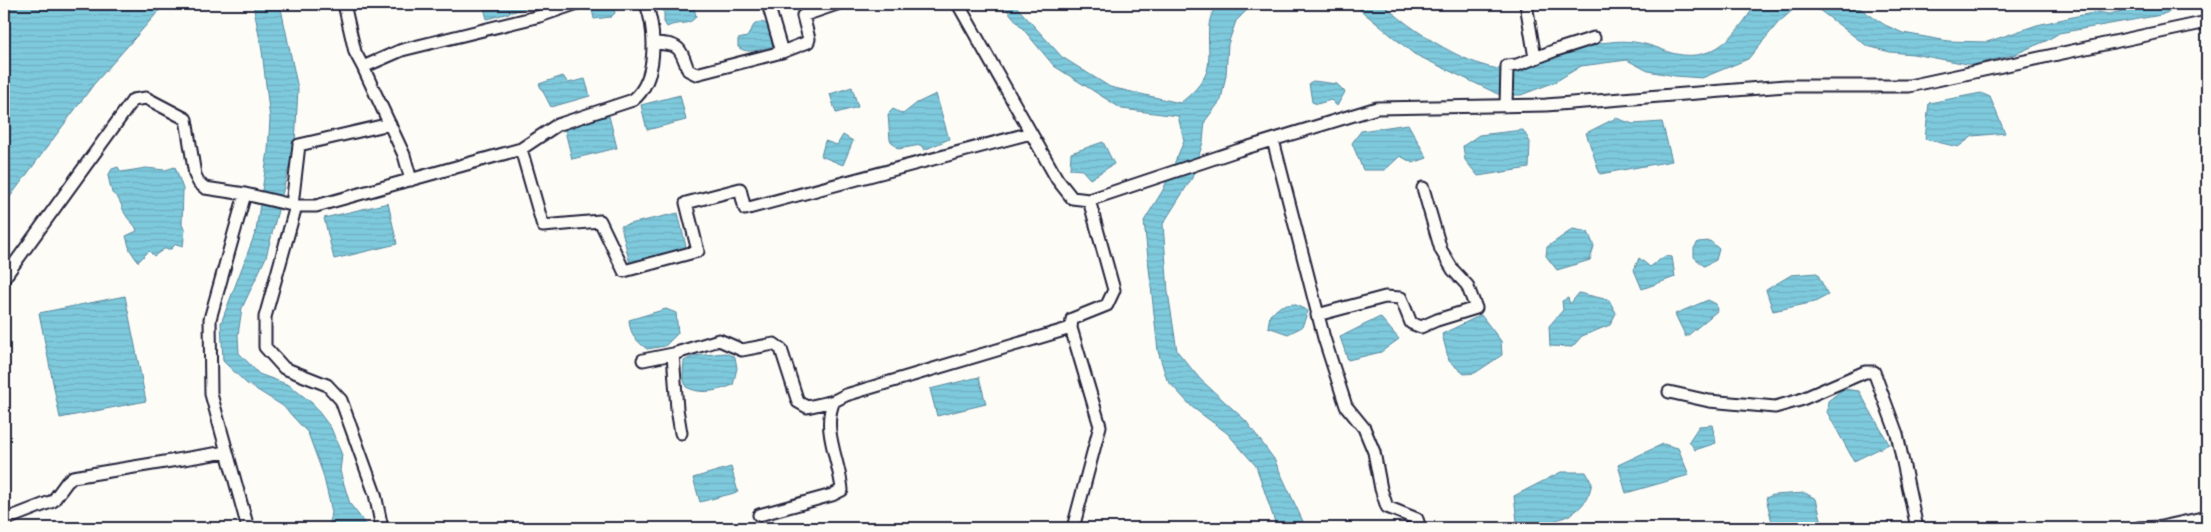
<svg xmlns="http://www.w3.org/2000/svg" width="2211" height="532" viewBox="0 0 2211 532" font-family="Caveat,sans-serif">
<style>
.water{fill:url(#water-rules);stroke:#59879c}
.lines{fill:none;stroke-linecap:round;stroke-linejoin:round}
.minor-casing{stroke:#22223b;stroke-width:15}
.minor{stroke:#fdfcf7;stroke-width:11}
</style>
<defs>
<pattern id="water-rules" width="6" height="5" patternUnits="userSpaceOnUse" patternTransform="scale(1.25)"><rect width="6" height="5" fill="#7ecadd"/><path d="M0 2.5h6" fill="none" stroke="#6dadbf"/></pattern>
</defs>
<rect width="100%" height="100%" fill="#fdfcf7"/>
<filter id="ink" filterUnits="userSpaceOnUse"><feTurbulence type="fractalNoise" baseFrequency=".02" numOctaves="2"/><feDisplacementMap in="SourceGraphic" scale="10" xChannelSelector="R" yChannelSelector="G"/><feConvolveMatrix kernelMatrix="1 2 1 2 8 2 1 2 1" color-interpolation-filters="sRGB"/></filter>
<g filter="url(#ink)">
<path class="water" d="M4 4H165L94 84 4 205Z
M253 4H280L298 89 295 144 266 257 242 308 238 335 239 353 259 374 289 385 312 403 331 428 342 455 340 471 350 504 369 528H329L332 512 323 474 308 433 283 406 246 383 223 361 221 323 256 231 268 151 270 119 262 51Z
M483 4H541L487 19Z
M591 4H613L615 13 611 17 594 19Z
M658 4H690L694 8 696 16C690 27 677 21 667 27L664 22V12L659 9Z
M1002 4H1014L1062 57 1110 87 1180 103C1190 96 1203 83 1207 71 1213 50 1201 20 1219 4H1253L1236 21 1228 44 1226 75 1221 100 1205 121 1203 142 1192 178 1163 224 1168 292 1177 351 1200 379 1246 421 1274 459 1306 528H1277L1256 466 1227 433 1192 407 1167 380 1158 351 1144 221 1163 190 1184 141 1178 116 1122 109 1054 66Z
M1353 4H1383C1408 28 1476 74 1512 69 1522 68 1532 63 1541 59 1564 52 1586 44 1610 42 1626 40 1640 42 1655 47 1662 49 1669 53 1676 54 1716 62 1736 34 1756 4H1853L1885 25 1903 33 1948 41 1987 42 2037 25 2077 16 2098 12 2109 14 2152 4H2188L2161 15 2059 33 2048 40 2013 55 1973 65 1913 54 1890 52 1867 46 1814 6 1795 8 1778 23 1748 59 1702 78 1675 76 1648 71 1627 60 1581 66 1555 82 1521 95H1500L1414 54Z
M759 22 770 24 772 31 769 34 773 43 772 47C759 49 748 55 738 47V39L747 37 754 25Z
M563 76 568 83 585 79 590 96 551 107 539 84Z
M1313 81 1337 84 1345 92 1337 106 1331 100 1317 104 1312 102 1309 83Z
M852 87 858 107 836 113 830 94Z
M1981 93 1990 97 2005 133 1973 136 1958 147 1925 139 1929 103Z
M936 94 949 139 924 150 921 145 898 149 890 140 888 114 893 109 903 114 917 103Z
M680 95 686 120 647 130 641 105Z
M609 116 617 148 572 159 564 127Z
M1616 118 1633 124 1662 122 1672 161 1600 174 1586 133Z
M1408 124 1427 158 1413 163 1400 156 1385 170H1363L1352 143 1361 131Z
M1523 130 1530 142 1529 168 1478 176 1465 160 1463 146 1479 135Z
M843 135 853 141 843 165 821 156 825 141 837 145Z
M1103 142 1114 164 1090 179 1082 170 1070 169 1071 153Z
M118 167 121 172 146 168 165 170 175 167 183 189 182 225 185 230 183 246 176 244 171 249H164L154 256 149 251 138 262 130 250 126 236 137 231C135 224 131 223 127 217 121 209 122 199 112 193L108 176 112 169Z
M388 203 397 244 334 259 324 218Z
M678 213 687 251 630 264 621 226Z
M1573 229 1588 232 1594 246 1590 260 1557 270 1546 256 1547 247Z
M1710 241 1719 249 1716 260 1704 266 1694 257V248L1698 242Z
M1665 256 1672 257 1675 277 1642 289 1634 270 1639 258 1650 267Z
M1817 273 1828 295 1815 302 1773 311 1766 290 1791 275Z
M1579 293 1609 300 1616 313 1610 325 1582 336 1572 347 1550 346 1549 326 1563 310 1562 301 1568 298 1570 304Z
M125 296 146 401 60 418 39 313Z
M1708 300 1716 304 1717 311 1686 337 1675 314Z
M1294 304 1308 311 1302 327 1288 334 1268 327 1270 315 1281 306Z
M666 309 676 313 678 333 665 346 647 349C636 341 630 334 629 320Z
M1481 315 1501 341 1502 355 1475 373 1464 374 1449 361 1442 334Z
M1380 317 1399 339 1381 352 1348 360 1340 337Z
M725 353 735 357 737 368 733 385C717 391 702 395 686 387L683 376 684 361 694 356Z
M979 377 986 404 937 416 930 389Z
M1843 389 1859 391 1889 444 1854 461 1827 412 1828 401Z
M1712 425 1716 443 1695 450 1689 441 1699 426Z
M1663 444 1678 448 1689 475 1626 493 1618 465Z
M731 467 738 492 700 502 693 478Z
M1561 472H1586L1592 483C1585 519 1556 520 1526 527L1517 521 1514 496Z
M1805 493 1816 499 1822 523C1807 528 1798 531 1785 521L1772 522 1766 498 1773 495Z"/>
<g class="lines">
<g class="minor-casing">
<path id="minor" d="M344 4 355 52 363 67
M768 4 782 52 808 42 809 39 803 16 805 15 837 4
M958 4 1057 179 1072 198 1089 200 1239 150 1377 108 1546 105 1786 86H1909L2207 22
M1526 4 1535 58
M653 43C679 44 680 46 688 70L696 74 782 52
M1506 106 1507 66 1517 65 1556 50 1594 38
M1273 140 1324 338 1346 406 1364 428 1374 452 1381 489 1387 507 1417 519 1420 528
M521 149 543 226 600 221 624 271 698 251 686 203 740 189 745 209 1031 133
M411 180 404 155 363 67 402 50 540 16 575 4
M292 205 299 145 390 124
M4 278 133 100 146 98 186 119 195 175 199 183 205 188 245 194
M1317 315 1385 297 1401 298 1411 323 1421 327 1437 320 1476 308 1467 285 1453 270 1441 250 1423 188
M1071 328 1100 426 1073 528
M673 354 677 409 681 433
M643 360 673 354 719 340 742 350 774 344 781 349 798 402 807 407 834 401 846 395 1071 328 1072 319 1107 305 1114 290 1089 200
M1669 392 1709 401 1775 407 1800 400 1865 372H1874L1897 434 1917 528
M759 515 832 495 842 490C840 462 821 429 834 401
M4 520 53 501 67 482 73 477 226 452
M248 528 211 394 210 319 245 194 296 206
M382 528 375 494 341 400 327 385 284 368 265 347V317L296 206H316L521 149 557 125 633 100C658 80 656 31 646 4
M2138 528 2161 527 2207 517"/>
</g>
<use href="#minor" class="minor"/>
</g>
</g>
<rect width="2211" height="532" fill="none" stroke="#fdfcf7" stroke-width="20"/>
<rect x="10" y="10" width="2191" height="512" fill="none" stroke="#22223b" stroke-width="2" filter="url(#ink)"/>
</svg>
